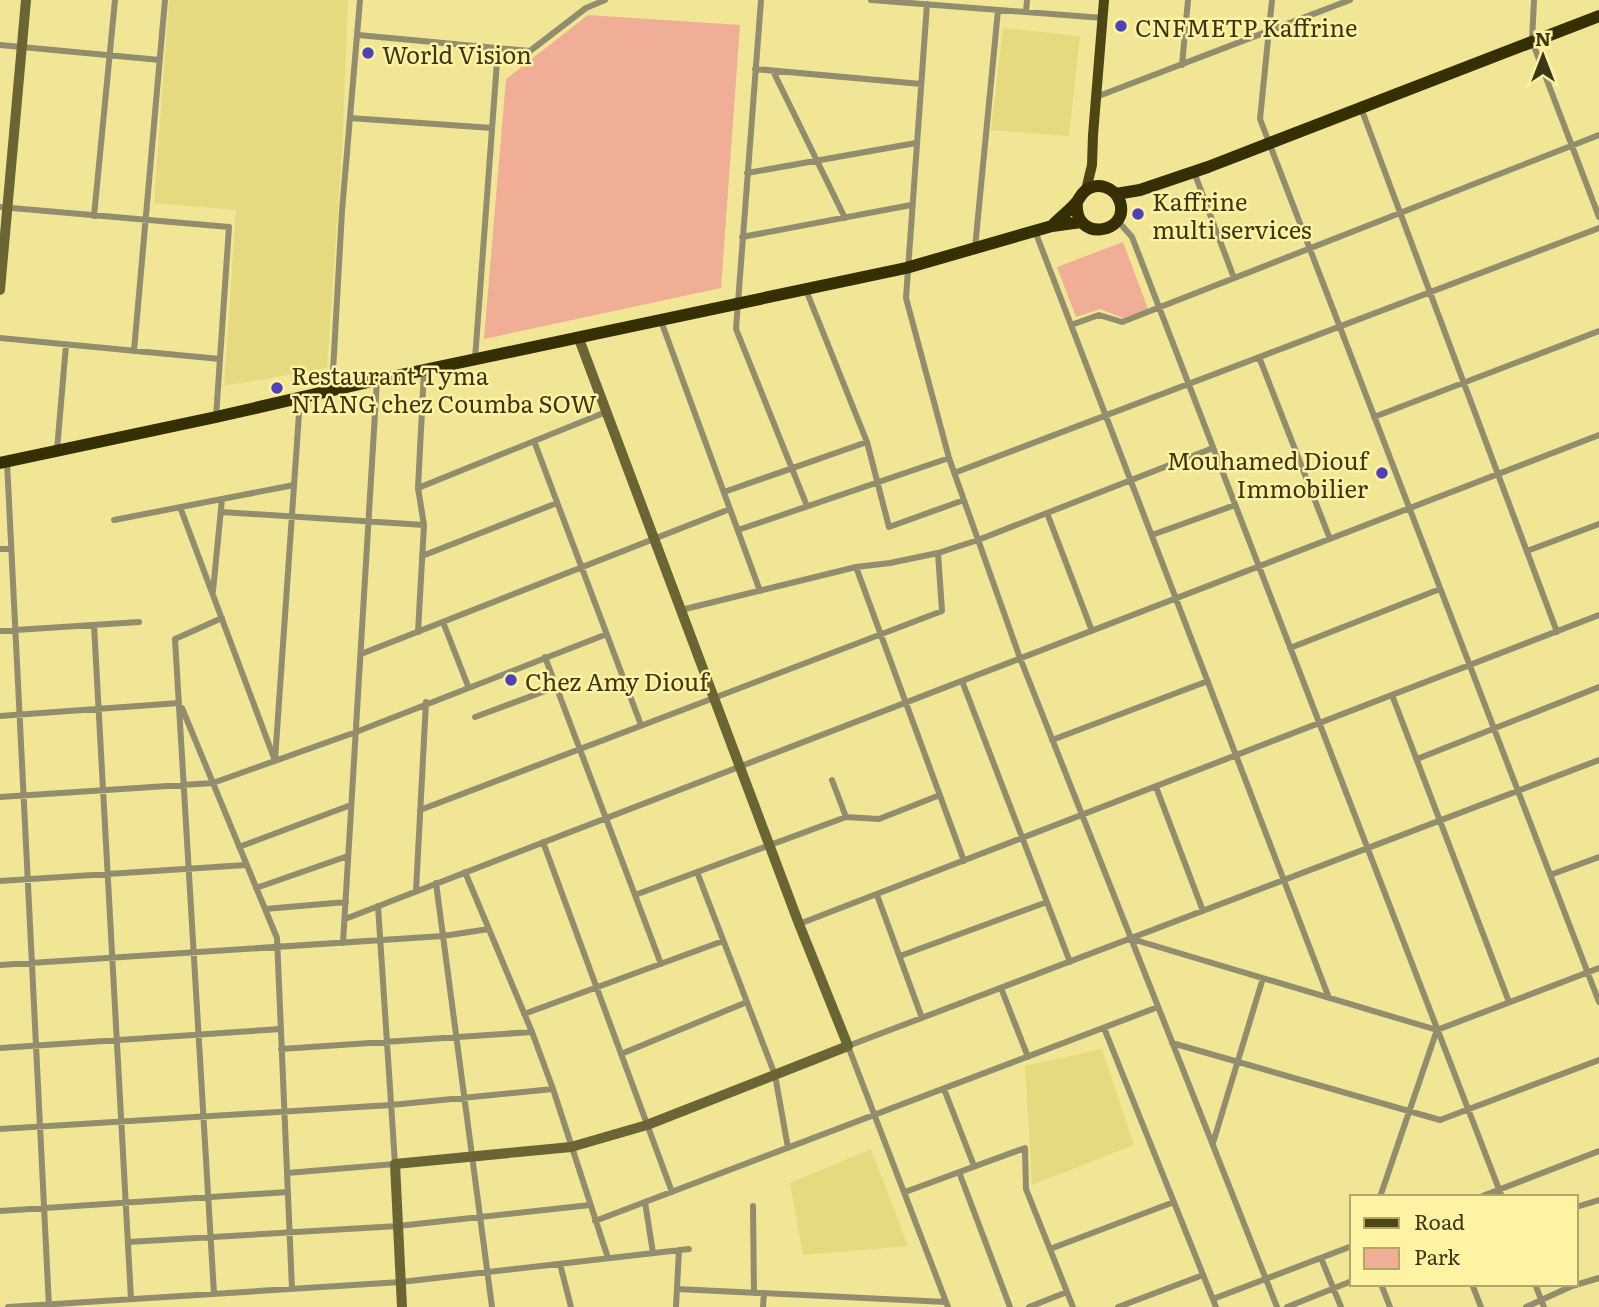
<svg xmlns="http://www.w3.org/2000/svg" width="1599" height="1307" viewBox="0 0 1599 1307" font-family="Literata,serif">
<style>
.built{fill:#e6da81}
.green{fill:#efae95}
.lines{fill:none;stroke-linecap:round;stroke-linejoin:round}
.street{stroke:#918d6d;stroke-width:6}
.secondary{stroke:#6b6434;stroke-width:10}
.primary{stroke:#4e4715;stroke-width:10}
.highway{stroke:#352f03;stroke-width:12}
.poi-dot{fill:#4e41b8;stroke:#fef3a2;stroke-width:2.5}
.labels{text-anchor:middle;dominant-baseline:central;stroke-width:5;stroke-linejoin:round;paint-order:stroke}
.poi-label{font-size:24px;fill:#3b3716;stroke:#fef3a2;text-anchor:start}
</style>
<rect width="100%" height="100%" fill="#f0e695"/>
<path class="built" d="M169 0H348L342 151 327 368 224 386 236 210 154 203Z
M1003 28 1080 36 1069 136 991 130Z
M1102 1049 1134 1145 1032 1185 1025 1066Z
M871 1149 908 1246 803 1255 790 1183Z"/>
<path class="green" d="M588 15 740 25 721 288 484 339 506 79Z
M1123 242 1148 309 1123 318 1100 309 1076 317 1057 267Z"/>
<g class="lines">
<path class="street" d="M761 0 736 329 807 506
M871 0 1103 18
M1272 0 1260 119 1599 1002
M1534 0 1532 41 1599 217
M927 4 906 298 949 458 1020 658 1277 1307
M1026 12 1027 0
M358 35 530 51 586 8 605 0
M0 45 160 60
M1182 65 1188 0
M755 69 921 84
M773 71 845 218
M1096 97 1350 0
M1361 108 1557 632
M350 118 492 128
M1194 172 1234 278
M747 173 916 143
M0 207 229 227 216 417
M94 216 115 0
M1117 220 1132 237 1502 1197
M1035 231 1329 998
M742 237 911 205
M975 248 998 10
M806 290 867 442 889 527 964 500
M661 321 760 591
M1071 325 1099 315 1122 322 1599 135
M0 338 220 359
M134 351 165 0
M1259 357 1330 539
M475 359 498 48
M332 389 342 211 360 0
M1374 417 1599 331
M534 441 641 725
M57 450 66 345
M7 462 49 1307
M954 473 1599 228
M418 488 606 412
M724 492 867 442
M180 507 274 758
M221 512 424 525
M1047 513 1092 631
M114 520 294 485
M738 530 949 458
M1152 535 1235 505
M0 549H11
M1527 551 1599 524
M422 556 557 503
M856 567 964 861
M213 591 222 499
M681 610 856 567 890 563 938 553 978 540 1213 448
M443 622 468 686
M94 625 131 1299
M0 631 139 622
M418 632 424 525 418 488 424 371
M1290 648 1440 589
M361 654 730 509
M545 657 661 964
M962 681 1070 962
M1392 695 1509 1002
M182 708 277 938 292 1289
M0 716 179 703
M475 717 556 687
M1052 740 1208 681
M1417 759 1599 687
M275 760 300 399
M832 780 846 817
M1156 787 1203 911
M0 797 213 783 356 732 607 634
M420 810 942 611 938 553
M543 842 672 1192
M239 847 351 805
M465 872 532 1032 553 1089 608 1258
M697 872 775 1075 788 1148
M1550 875 1599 857
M0 881 246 865
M436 883 492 1307
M256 888 348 856
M416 891 426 702
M635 895 846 817 879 819 940 795
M877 895 922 1018
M265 909 346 902
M345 919 1599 435
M799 924 1599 615
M1132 939 1437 1030 1599 968
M343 943 377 380
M900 956 1047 902
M0 965 443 936 489 929
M1001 988 1028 1057
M524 1014 723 941
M1104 1028 1216 1307
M1172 1043 1440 1120 1599 1060
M0 1048 281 1029
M281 1049 532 1032
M621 1054 747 1002
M944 1089 974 1166
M0 1129 391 1105 553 1089
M1213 1143 1263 978
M959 1172 1010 1307
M287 1173 395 1164 378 906
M905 1192 1025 1148 1026 1189 1073 1307
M1380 1197 1437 1030
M1480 1197 1599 1151
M645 1202 653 1253
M753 1206 754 1293
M1576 1207 1599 1200
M0 1211 288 1192
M595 1221 1158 1007
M128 1242 398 1226 590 1205
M1050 1249 1174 1202
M1321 1258 1341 1307
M560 1264 571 1307
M1381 1284 1390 1307
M1472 1284 1481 1307
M1535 1284 1544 1307
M677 1289 946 1302
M214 1294 175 639 222 618
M1213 1299 1352 1246
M8 1307 401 1282 689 1249
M676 1307 679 1250
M763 1307 764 1293
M948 1307 848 1046 1599 760
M1029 1307 1067 1292
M1118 1307 1203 1275
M1287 1307 1352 1281
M1526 1307 1572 1286 1599 1278"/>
<path class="secondary" d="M0 290 26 0
M402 1307 395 1164 571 1147 647 1125 848 1046 799 924 579 339"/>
<path class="primary" d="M1086 190 1092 165 1093 135 1104 0"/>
<path class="highway" d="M1116 194 1140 190 1208 167 1599 16
M1052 226C1059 218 1068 212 1075 204 1079 200 1080 195 1085 191 1097 181 1115 187 1120 202 1130 234 1073 243 1077 202
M0 463 216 417 377 380 906 268 1052 226 1081 222"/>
</g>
<g class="poi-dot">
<circle cx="1121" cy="26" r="7"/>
<circle cx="368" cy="53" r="7"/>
<circle cx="1138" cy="214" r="7"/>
<circle cx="277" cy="388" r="7"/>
<circle cx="1382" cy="473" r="7"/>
<circle cx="511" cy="680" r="7"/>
</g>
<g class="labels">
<g class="poi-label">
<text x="1135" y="26">CNFMETP Kaffrine</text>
<text x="382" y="53">World Vision</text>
<text x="1152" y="200">Kaffrine<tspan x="1152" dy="28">multi services</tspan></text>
<text x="291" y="374">Restaurant Tyma<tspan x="291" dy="28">NIANG chez Coumba SOW</tspan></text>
<text x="1368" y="459" text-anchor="end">Mouhamed Diouf<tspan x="1368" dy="28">Immobilier</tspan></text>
<text x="525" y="680">Chez Amy Diouf</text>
</g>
</g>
<rect x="1350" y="1195" width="228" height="91" fill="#fef3a2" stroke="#b0a86a" stroke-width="2"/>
<rect x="1364" y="1218" width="35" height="10" fill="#4e4715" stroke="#b0a86a" stroke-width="2"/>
<text x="1414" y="1230" font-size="21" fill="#3b3716">Road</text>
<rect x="1364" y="1248" width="35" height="21" fill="#efae95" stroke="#b0a86a" stroke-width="2"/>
<text x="1414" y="1265" font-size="21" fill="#3b3716">Park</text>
<g transform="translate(1543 56)" stroke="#fef3a2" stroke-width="5" paint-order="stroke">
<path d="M0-5L12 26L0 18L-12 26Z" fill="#3b3716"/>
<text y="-10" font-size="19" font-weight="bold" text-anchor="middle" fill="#3b3716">N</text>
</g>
</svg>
